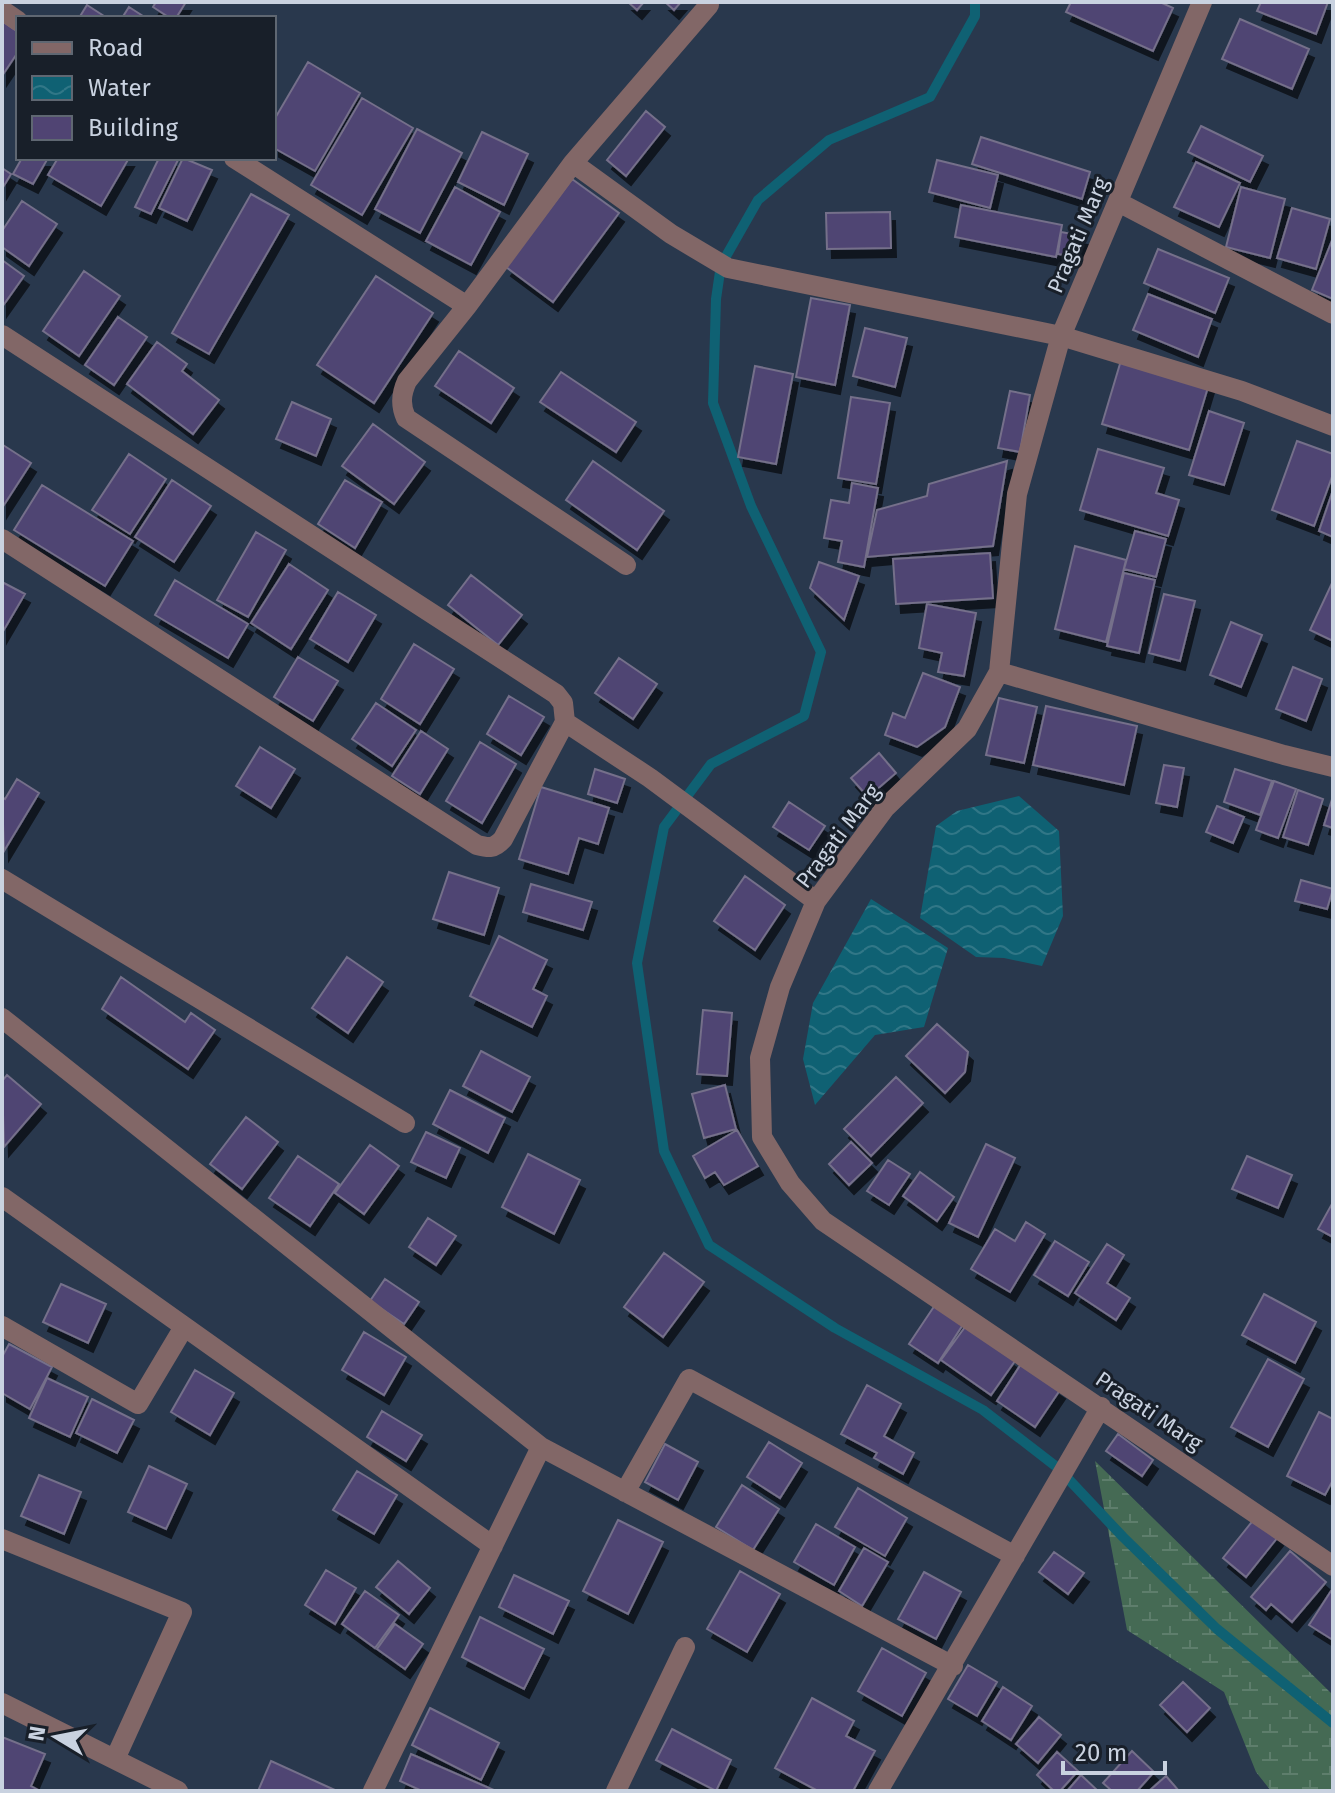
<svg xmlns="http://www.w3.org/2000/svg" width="1335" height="1793" viewBox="0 0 1335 1793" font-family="'Fira Sans',sans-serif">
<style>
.wetland{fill:url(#wetland-marsh)}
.water{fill:url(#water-waves)}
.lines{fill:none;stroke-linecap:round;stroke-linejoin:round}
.stream{stroke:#0f6173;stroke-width:10}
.building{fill:#504473;stroke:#746f8a;stroke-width:2;filter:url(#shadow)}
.minor{stroke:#826767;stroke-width:20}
.labels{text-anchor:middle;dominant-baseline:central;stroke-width:6;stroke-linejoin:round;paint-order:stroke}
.street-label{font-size:22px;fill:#c9d2e0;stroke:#181f29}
</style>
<defs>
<pattern id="wetland-marsh" width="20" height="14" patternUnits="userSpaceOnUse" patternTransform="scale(2)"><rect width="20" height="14" fill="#456a54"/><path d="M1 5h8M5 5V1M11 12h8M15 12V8" fill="none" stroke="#5e7e6c"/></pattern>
<pattern id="water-waves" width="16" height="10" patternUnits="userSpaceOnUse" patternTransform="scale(2)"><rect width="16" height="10" fill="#0f6173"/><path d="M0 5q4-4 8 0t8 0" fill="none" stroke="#317787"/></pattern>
<filter id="shadow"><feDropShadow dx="5" dy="9" stdDeviation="0" flood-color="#0009"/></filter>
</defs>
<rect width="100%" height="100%" fill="#29384d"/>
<path class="wetland" d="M1095 1461 1333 1695V1791H1271L1256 1772 1224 1692 1127 1630Z"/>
<path class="water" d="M1019 796 1059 831 1063 916 1042 966 1004 958 976 957 920 918 936 826 957 811Z
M871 899 948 948 924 1027 875 1035 815 1105 803 1059 813 1003Z"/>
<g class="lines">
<path class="stream" d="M975 2V16L930 97 829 140 758 200 721 265 716 299 713 403 751 506 821 652 804 716 711 764 664 827 637 963 664 1151 709 1245 835 1328 983 1410 1058 1468 1123 1537 1217 1629 1333 1723"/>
</g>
<path class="building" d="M156 2H186L176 18H170L153 7Z
M628 2H644L637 10Z
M665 2H681L674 10Z
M1071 2H1160L1173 8 1153 51 1066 12Z
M1261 2H1328L1316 34 1257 11Z
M87 5 107 18H79Z
M129 7 146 18H122Z
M1240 19 1309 49 1292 89 1222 59Z
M2 21 18 32V52L2 76Z
M308 62 360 93 315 171 274 148V120Z
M362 98 413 128 362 215 311 185Z
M646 111 665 127 626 176 607 160Z
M1201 126 1263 156 1250 182 1188 152Z
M417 129 462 153 420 233 375 209Z
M482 132 528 154 504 205 458 182Z
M981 137 1090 172 1082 199 972 164Z
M22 158H48L33 184 13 174Z
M58 158H129L101 206 48 175Z
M159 158H179L151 214 135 207Z
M183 158 212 170 187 221 159 208Z
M937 160 998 175 990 208 929 192Z
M1196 162 1240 183 1219 227 1174 207Z
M2 168 11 174 2 189Z
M572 179 619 213 553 302 506 267Z
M455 187 500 212 471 265 426 241Z
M1241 187 1285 199 1270 258 1226 247Z
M251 194 289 215 209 354 172 333Z
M22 201 57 224 29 266 2 247V231Z
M961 205 1062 225 1056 257 955 237Z
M1292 208 1330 219 1316 269 1277 258Z
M890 212 891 248 827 249 826 213Z
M1061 232 1083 236 1079 258 1058 254Z
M1333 238V299L1312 290Z
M1158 249 1229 278 1215 313 1144 283Z
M2 260 24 276 2 307Z
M84 271 120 296 79 356 43 331Z
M376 276 433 313 374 403 317 365Z
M1148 294 1212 319 1198 357 1133 330Z
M811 298 850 305 835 385 796 377Z
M118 317 147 337 114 385 85 365Z
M865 328 907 338 895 387 853 376Z
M157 342 187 364 182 371 219 400 193 434 127 384Z
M1125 347 1212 374 1189 450 1102 424Z
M459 351 514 388 491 423 435 386Z
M755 366 793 374 776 464 738 457Z
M561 372 636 422 616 452 540 402Z
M1010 391 1030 395 1020 452 998 448Z
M851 397 890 403 876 484 838 478Z
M292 402 331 419 316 456 276 439Z
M1209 411 1244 423 1224 485 1189 475Z
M373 424 425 462 394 504 342 466Z
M1297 441 1333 454V474L1314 526 1272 510Z
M3 445 31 463 2 508V446Z
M1098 449 1164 468 1156 493 1179 500 1168 536 1080 510Z
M129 454 166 479 130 534 92 510Z
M593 461 664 511 637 550 566 500Z
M1007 461 993 546 867 557 877 510 927 496 929 484Z
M172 480 211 506 174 562 135 537Z
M345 480 382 502 355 548 318 524Z
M852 483 878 488 864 567 838 562 842 541 824 538 831 500 849 503Z
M42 485 133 541 105 586 14 530Z
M1333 490V537L1319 531Z
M1135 531 1166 539 1156 577 1124 569Z
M256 532 286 550 248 617 217 600Z
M1075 546 1126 560 1106 642 1055 629Z
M990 553 993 598 896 604 893 559Z
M819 562 859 576 844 620 810 588Z
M289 564 328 590 291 649 251 623Z
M1124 573 1155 580 1139 653 1107 646Z
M471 575 522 615 498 645 448 605Z
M175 580 248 624 228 658 155 615Z
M1333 581V641L1310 630Z
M2 582 25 594 2 633Z
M338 592 376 615 348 662 310 639Z
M1164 594 1195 601 1180 661 1149 653Z
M927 604 976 613 964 676 938 672 942 653 919 648Z
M1231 622 1262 635 1241 687 1210 675Z
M414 644 454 669 420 724 381 699Z
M298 657 338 681 313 721 274 697Z
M619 658 657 684 633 719 595 693Z
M1293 667 1322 679 1306 721 1276 709Z
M923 673 960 687 945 727 917 747 885 735 893 713 905 718Z
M509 696 544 717 521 755 487 734Z
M999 698 1037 707 1024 763 986 755Z
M376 703 416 730 392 766 352 739Z
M1046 706 1137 726 1124 785 1033 765Z
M421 731 448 749 420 794 392 776Z
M480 742 516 764 482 823 446 801Z
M260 747 295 769 271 808 236 786Z
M879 753 896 773 868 797 851 778Z
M1164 765 1184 768 1177 807 1156 803Z
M595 769 625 779 617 803 588 794Z
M1235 769 1272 781 1260 815 1224 802Z
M17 779 39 793 4 851 2 797 5 799Z
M1274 781 1296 789 1278 838 1256 830Z
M541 787 609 808 598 844 579 838 568 874 519 859Z
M1298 790 1323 799 1308 845 1283 837Z
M1333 796V828L1324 825Z
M789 802 825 826 809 850 773 827Z
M1217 806 1244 817 1233 843 1206 832Z
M449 872 499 888 484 935 433 919Z
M745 876 785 905 755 950 714 921Z
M1301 880 1333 889 1327 909 1295 901Z
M531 884 592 902 583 930 523 912Z
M499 936 547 960 533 989 547 996 532 1027 470 996Z
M347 957 383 982 348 1033 312 1008Z
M121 977 185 1022 191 1013 215 1030 188 1069 102 1009Z
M703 1010 732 1013 727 1076 697 1074Z
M937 1024 968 1052 965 1072 945 1093 906 1056Z
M481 1051 530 1077 512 1112 463 1086Z
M7 1075 41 1104 4 1147 2 1081Z
M896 1077 923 1103 871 1156 844 1129Z
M725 1085 736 1129 704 1138 692 1094Z
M450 1090 505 1118 488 1153 433 1124Z
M246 1117 278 1142 242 1189 210 1164Z
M737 1130 758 1166 724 1185 715 1172 705 1178 693 1156Z
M426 1132 460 1148 446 1178 411 1162Z
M851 1142 872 1163 849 1185 829 1164Z
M986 1144 1015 1158 978 1237 949 1223Z
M370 1145 399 1166 364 1214 335 1193Z
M528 1154 580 1180 554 1234 502 1207Z
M298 1156 339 1184 310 1226 269 1198Z
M1247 1156 1292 1175 1278 1208 1232 1189Z
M888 1160 910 1174 889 1205 867 1191Z
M920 1172 954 1197 937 1221 903 1196Z
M1333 1202V1237L1318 1229Z
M428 1218 456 1236 436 1265 409 1247Z
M1026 1222 1045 1234 1010 1292 971 1269 995 1229 1015 1241Z
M1055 1241 1089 1262 1068 1296 1034 1275Z
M1107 1244 1124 1255 1107 1283 1130 1298 1116 1320 1075 1293Z
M664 1253 704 1282 663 1337 624 1307Z
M385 1279 419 1302 404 1324 370 1301Z
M61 1284 106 1304 88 1343 43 1322Z
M1264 1294 1316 1322 1295 1363 1242 1335Z
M935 1305 964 1323 938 1363 909 1344Z
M965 1327 1015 1361 991 1395 941 1360Z
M364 1332 406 1357 384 1395 342 1370Z
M9 1344 52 1367 30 1409 2 1393V1357Z
M1268 1359 1304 1379 1268 1447 1231 1427Z
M1021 1364 1060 1390 1035 1427 997 1401Z
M195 1370 234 1393 210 1435 171 1412Z
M47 1378 88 1397 70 1437 29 1418Z
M867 1385 901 1404 884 1436 914 1453 903 1474 874 1458 877 1453 841 1434Z
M92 1399 134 1420 117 1453 76 1433Z
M382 1411 422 1435 406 1461 367 1437Z
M1319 1412 1333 1419V1480L1325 1495 1287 1476Z
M1118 1434 1153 1460 1142 1476 1106 1451Z
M769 1442 802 1463 780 1498 747 1477Z
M665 1444 698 1462 678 1500 645 1482Z
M149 1466 187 1484 166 1529 128 1512Z
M357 1471 397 1495 374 1534 333 1510Z
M39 1475 81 1492 64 1534 21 1516Z
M742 1485 779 1509 753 1550 716 1527Z
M858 1488 907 1518 885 1556 835 1527Z
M1255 1518 1278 1537 1246 1577 1223 1558Z
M618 1520 663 1542 628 1614 583 1591Z
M816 1524 855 1547 834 1585 794 1562Z
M864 1548 888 1562 862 1606 839 1591Z
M1290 1551 1326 1582 1292 1622 1271 1604 1266 1610 1251 1597Z
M1054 1552 1084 1573 1068 1594 1039 1572Z
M398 1561 430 1588 409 1614 376 1587Z
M326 1570 356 1588 335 1624 305 1605Z
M740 1571 780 1594 747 1652 707 1629Z
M924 1572 961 1592 936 1639 898 1619Z
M514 1575 569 1601 553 1634 499 1607Z
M365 1591 399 1615 375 1648 342 1624Z
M1331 1591 1333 1592V1640L1309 1625Z
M480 1617 544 1649 524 1689 462 1657Z
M395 1624 423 1644 405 1669 377 1649Z
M882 1648 926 1673 902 1716 858 1691Z
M968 1665 997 1682 977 1716 948 1699Z
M1183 1682 1210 1708 1187 1732 1160 1705Z
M1003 1687 1032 1706 1011 1740 982 1721Z
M812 1698 854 1721 846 1736 875 1751 853 1791H818L775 1768Z
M430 1708 499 1743 481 1780 412 1745Z
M1039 1717 1061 1735 1038 1763 1016 1744Z
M672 1729 731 1760 716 1791 656 1760Z
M2 1737 45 1754 31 1786 40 1791H2Z
M1132 1751 1154 1772 1137 1791H1112L1103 1783Z
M1057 1752 1078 1771 1060 1791H1054L1037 1775Z
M411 1754 496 1791H422L400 1781Z
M271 1761 337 1791H258Z
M1081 1775 1098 1791H1067Z
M1166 1776 1179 1791H1149Z"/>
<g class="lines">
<path class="minor" d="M1202 2 1061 336 1017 494 999 672 967 729 885 808 816 901 780 987 760 1058 762 1137 790 1183 823 1221 1333 1566
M2 10 18 21
M234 158 467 306
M573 163 671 234 728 268 1061 336 1242 391 1333 426
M1118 202 1333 314
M2 335 556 694 563 703 565 722 503 839C494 849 489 848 477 845L2 539
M626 565 406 418C400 405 401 394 407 381L467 306 573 163 709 5
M999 672 1284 755 1333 767
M565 722 650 778 816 901
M2 879 405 1123
M2 1018 541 1447 953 1666
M2 1197 493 1546
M2 1326 138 1404 184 1327
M625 1492 689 1379 1015 1556
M2 1539 182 1612 115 1759
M2 1703 178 1791
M373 1791 541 1447
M616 1791 685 1647
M878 1791 1101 1407"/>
</g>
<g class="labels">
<g class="street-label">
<text transform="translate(1078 235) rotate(-67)">Pragati Marg</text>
<text transform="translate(838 836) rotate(-53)">Pragati Marg</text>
<text transform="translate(1149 1411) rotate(34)">Pragati Marg</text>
</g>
</g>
<rect width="1335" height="1793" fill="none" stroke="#c9d2e0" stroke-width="8"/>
<rect x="16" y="16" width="260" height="144" fill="#181f29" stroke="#5f6772" stroke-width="2"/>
<rect x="32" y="42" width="40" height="12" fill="#826767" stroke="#5f6772" stroke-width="2"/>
<text x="88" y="56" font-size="24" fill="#c9d2e0">Road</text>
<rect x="32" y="76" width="40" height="24" fill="url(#water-waves)" stroke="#5f6772" stroke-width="2"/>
<text x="88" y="96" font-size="24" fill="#c9d2e0">Water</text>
<rect x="32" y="116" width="40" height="24" fill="#504473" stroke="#5f6772" stroke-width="2"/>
<text x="88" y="136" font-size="24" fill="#c9d2e0">Building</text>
<g transform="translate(56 1737) rotate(280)" stroke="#181f29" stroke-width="6" paint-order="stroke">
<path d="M0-6L14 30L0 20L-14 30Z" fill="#c9d2e0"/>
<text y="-12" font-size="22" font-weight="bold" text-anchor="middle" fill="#c9d2e0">N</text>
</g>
<path d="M1063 1761v12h102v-12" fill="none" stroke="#c9d2e0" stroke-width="4"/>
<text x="1075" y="1761" font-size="24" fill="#c9d2e0" stroke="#181f29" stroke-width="6" paint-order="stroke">20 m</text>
</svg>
